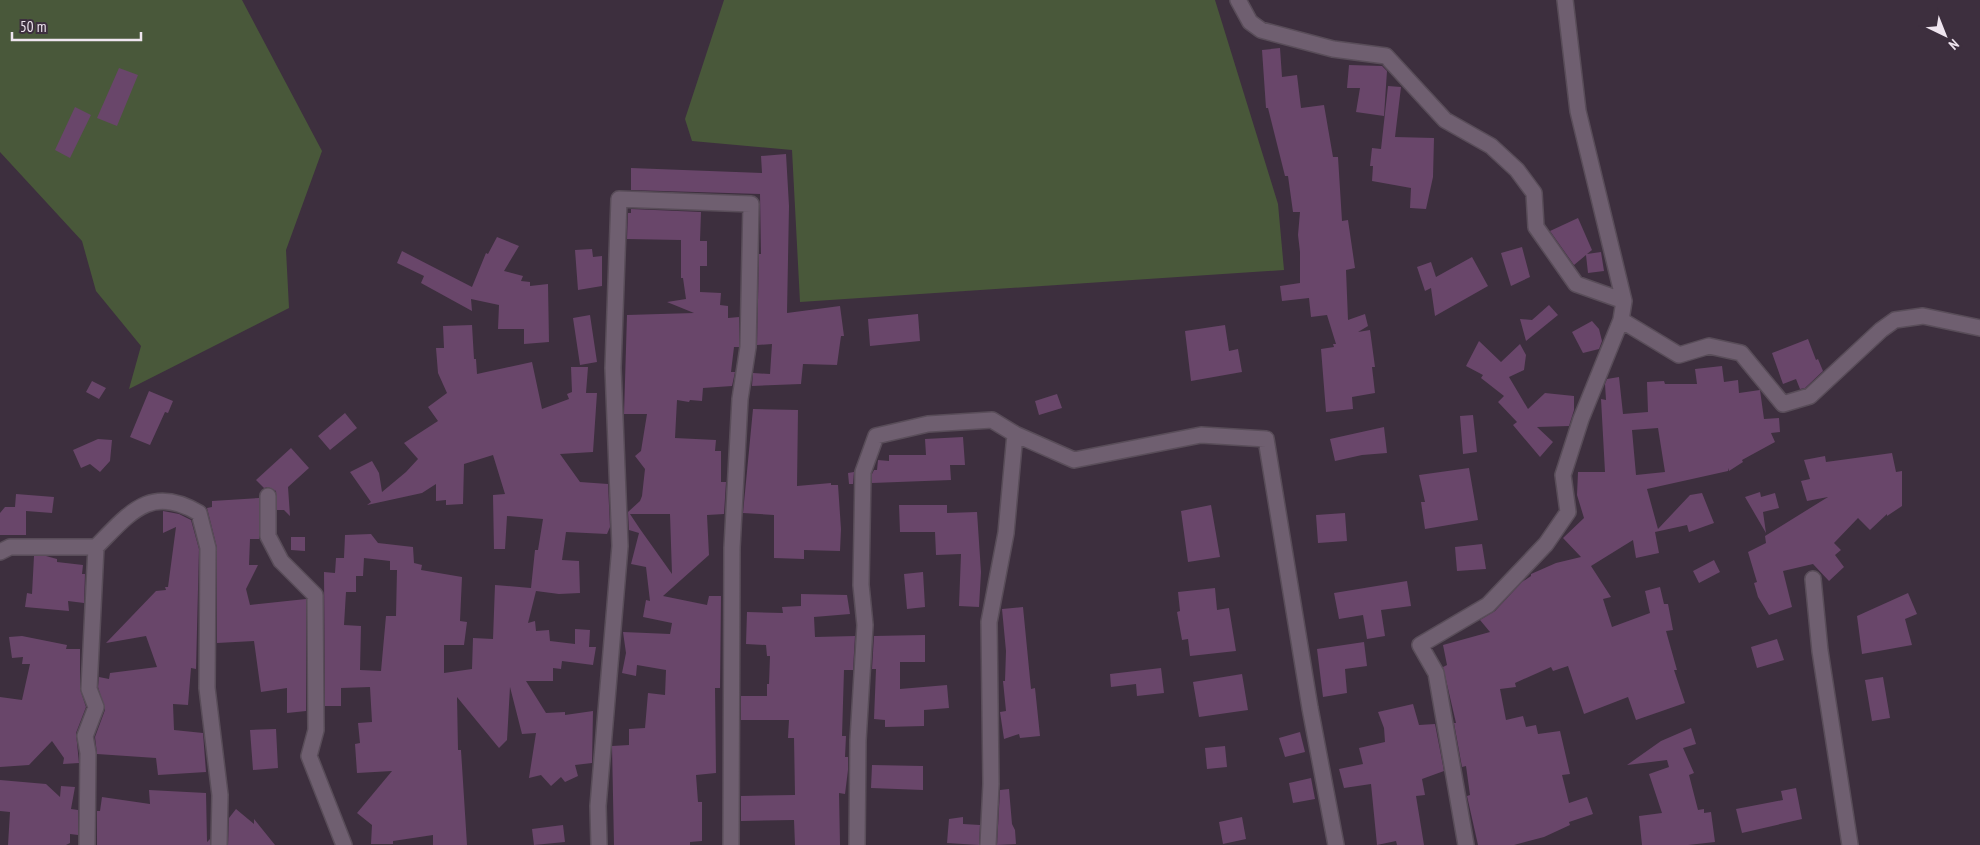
<svg xmlns="http://www.w3.org/2000/svg" width="1980" height="845" viewBox="0 0 1980 845" font-family="'PT Sans Narrow',sans-serif">
<style>
.green{fill:#49583a}
.building{fill:#69466a;fill-rule:evenodd}
.lines{fill:none;stroke-linecap:round;stroke-linejoin:round}
.street-casing{stroke:#594d59;stroke-width:18}
.street{stroke:#6f5f70;stroke-width:15}
</style>
<rect width="100%" height="100%" fill="#3d2f3e"/>
<path class="green" d="M0 0H242L322 151 286 250 289 308 129 389 141 346 96 291 82 241 0 152Z
M724 0H1215L1278 204 1284 270 800 302 792 150 692 141 685 119Z"/>
<path class="building" d="M1280 48 1282 77 1297 75 1301 108 1324 105 1333 157H1338L1342 221 1348 220 1355 268 1346 270 1348 320 1365 314 1368 326 1358 332 1370 330 1375 367H1372L1375 393 1352 397 1353 409 1326 412 1321 349 1334 347 1333 344H1336L1327 315 1311 317 1309 298 1282 301 1280 286 1300 283V252L1298 235 1300 212H1293L1288 176H1285L1268 108H1266L1262 50Z
M1349 65 1382 66 1387 71 1384 116 1356 112 1360 88H1347Z
M119 68 138 75 117 126 97 118Z
M1388 86 1401 87 1395 137 1434 138 1433 177 1426 209 1410 208 1411 188 1372 181 1373 166H1370L1372 148 1381 149Z
M75 107 91 115 70 158 55 150Z
M786 154 789 206 787 313 840 306 844 336H841L837 365 803 364 801 384 752 386 753 373 770 374 772 344 757 345 759 254H761L760 194 631 190V168L762 173 761 156Z
M631 209 701 212 700 241H707V266H700V292L721 293 720 305 728 306V318L739 317V347H734L731 372H735L732 386 703 388 702 401 690 400 689 402 677 400 675 438 716 440 715 451H721V482H726L724 514 707 515 709 555 663 596 707 605 709 596H721L720 688H715L716 773 696 775 698 802H702V841L690 842V845H614L612 746 629 745V729L645 728 648 693 665 695 666 670 637 665 636 676 622 673 626 653 623 632 670 634 672 623 643 617 646 600 650 601 646 567 631 564 639 533 629 530 628 512 640 501 642 496 645 469 635 456 641 451 647 414H624L627 315 694 313 667 302 686 299 683 278H681V240L627 239 628 213H631ZM630 514H670L672 574 640 529Z
M1578 218 1592 250 1587 254 1601 252 1604 271 1588 273 1586 255 1574 265 1550 231Z
M497 237 519 246 504 271 523 276 521 281 530 282V286L548 284 549 342 524 344V329H498L499 305 471 299 472 311 421 283 424 276 397 263 402 251 472 287 486 253 488 254Z
M1522 247 1530 277 1511 286 1501 253Z
M592 249 593 257 602 256V286L578 290 575 250Z
M1472 257 1488 286 1435 316 1431 288 1425 291 1417 267 1431 262 1436 277Z
M1549 305 1558 315 1526 341 1520 319 1532 320Z
M918 314 920 341 870 346 868 319Z
M590 315 597 362 580 365 573 318Z
M1592 321 1599 329 1602 341 1599 349 1583 353 1572 332Z
M472 325 474 359H476L477 374 532 362 542 409 569 399 567 394 572 392 571 367H588L586 393H597L593 452 560 454 580 482 608 484 610 527 607 534 566 532 562 560 579 561 580 593 559 594 536 591 528 623 535 621 536 631 549 630 550 641 575 644V629L590 630 589 647H596L593 665 562 661 561 669 553 668V681H526L546 713 565 712V715L593 711 592 763 575 765 578 776 565 782 561 777 551 786 541 775 529 778 536 733 522 734 510 687 507 740 499 748 457 697 458 750H461L467 845H433V835L393 841V844H371L372 825 357 813 392 771 357 773 355 744 360 743 358 723 372 722 370 687 341 688V706H325L324 572 335 573 336 558H344L345 535 371 534 378 543 413 547 414 563 422 565 421 570 462 577 460 621 467 622 464 645H444V673L472 669 473 638 493 639 495 585 531 588 535 550H538L543 519 507 516 505 549H494L493 495 505 494 493 455 464 464 463 504 446 505V500L436 501V484L422 493 367 505 371 502 350 472 372 461 379 473 382 492 406 472 418 459 404 443 438 421 428 407 447 393 438 373 436 348H444L443 326ZM364 558 390 561V570H397L396 616H386L381 671 360 670 361 626 344 625 346 592H356V576H363Z
M1225 325 1229 351 1238 349 1242 372 1191 381 1185 331Z
M1808 339 1816 360 1818 359 1823 371 1805 388 1800 389 1796 379 1783 384 1772 353Z
M1479 341 1501 362 1520 344 1526 355 1524 370 1509 377 1528 409 1545 393 1574 396V410L1569 426 1537 427 1553 442 1540 457 1513 425 1517 422 1498 402 1504 396 1481 378 1483 375 1466 366Z
M1722 366 1724 382 1738 380 1739 393 1760 390 1764 419 1779 418 1780 432 1771 433 1775 442 1742 460 1743 462 1729 471 1728 468V471L1647 489 1658 529 1690 495 1702 493 1714 523 1689 532 1687 525 1655 532 1659 553 1636 558 1633 540 1591 566 1611 597 1603 599 1612 627 1650 613 1645 591 1660 587 1664 604H1668L1673 630 1666 631 1677 670H1674L1685 703 1636 720 1628 697 1584 714 1568 666 1553 671 1551 667 1515 683 1516 687 1500 689 1506 720 1523 716 1526 727 1536 725 1538 734 1560 731 1570 774 1562 775 1569 803 1587 797 1593 814 1569 822 1570 825 1544 837 1514 845H1478L1467 796 1470 795 1466 766 1462 767 1454 723H1456L1443 667 1447 665 1443 645 1490 632 1480 620 1495 611 1522 582 1531 576V574L1556 563 1581 557 1563 538 1584 518 1577 495 1578 472H1605L1601 399 1606 400 1605 384 1607 379 1619 377 1623 414 1648 412 1647 382 1664 381 1665 384H1697L1695 369ZM1658 428 1665 472 1636 475 1632 430Z
M92 381 106 388 99 399 86 392Z
M149 391 173 401 168 413 165 412 150 445 130 437Z
M1057 394 1062 408 1039 415 1035 401Z
M753 409 798 410 797 486 831 483V485H838L841 529 840 551 804 550V559L774 558V515L743 513Z
M345 413 357 428 330 450 318 436Z
M1473 415 1477 452 1463 454 1460 416Z
M1384 427 1387 453 1362 455 1335 461 1330 439Z
M963 437 965 465H950L951 480 872 483V474L874 470H877L878 460 889 461V455H926L925 439Z
M98 439 112 440 110 461 100 472 90 464 81 468 73 450Z
M291 448 309 468 288 487 290 516 284 510H277L276 491 268 487 264 488 256 480Z
M1892 453 1896 472 1902 471V506L1887 516V514L1870 530 1858 518 1834 543 1841 550 1835 555 1844 567 1829 581 1813 564 1783 571 1792 607 1769 615 1758 597 1754 583 1757 582 1748 552 1766 543 1765 536 1828 497 1807 501 1801 481 1810 479 1804 460 1825 456 1826 462Z
M1469 468 1478 520 1425 529 1421 502H1425L1419 475Z
M854 472 853 484H849L848 473Z
M1760 492 1761 497 1775 493 1779 508 1763 512 1766 533 1745 497Z
M16 494 54 497 52 513 26 511V535H0V513L5 507H15Z
M259 498V539H250L249 565H258L246 589 250 605 306 599V711L287 713V688L261 692 254 641 217 643V548L207 508 212 507V501Z
M899 505H947V513L977 512 981 572 979 607 959 606 961 554 936 555 935 532H900Z
M1211 505 1220 557 1188 562 1181 511Z
M163 511 179 514 191 520 199 549 196 669 191 668 188 705 173 704 174 730 203 733 206 772 158 775 156 758 97 754 95 737 105 710 98 687 99 677 109 679 110 673 157 667 146 636 106 643 156 591 166 590 165 587H168L176 527 163 533Z
M1345 513 1347 541 1318 543 1316 515Z
M291 537H305V551L291 550Z
M1482 544 1486 569 1457 571 1455 547Z
M34 556H46L57 559V562L83 565 82 574H85L84 603 68 601 69 611 25 607 27 593 32 594Z
M1714 560 1720 572 1699 583 1693 571Z
M923 572 925 607 907 609 904 574Z
M1407 581 1411 606 1381 610 1385 636 1367 639 1363 615 1339 619 1334 593Z
M1215 588 1217 610 1229 608 1236 651 1190 656 1188 639 1182 640 1177 612 1180 611 1178 592Z
M1908 593 1917 614 1905 619 1912 645 1862 654 1857 616Z
M801 594 847 595 850 614 814 617 815 637 855 636 853 670H844L842 736H846L845 757H848V770L845 794 839 793 840 845H795L794 820 741 821V796L795 795 794 738H788L789 720H741V696H767V684H769L770 656H767L766 645 746 644 747 612 783 613 782 607 801 606Z
M1023 607 1031 689 1035 688 1040 736 1020 738 1019 734 1004 739 1000 712 1006 711 1003 681H1005L1006 651 1002 609Z
M925 635V662H900V689L947 685 949 708 924 710V726L885 727V720L874 719 876 669H872L874 636Z
M22 636 67 645 66 649H80V689L86 707 76 733 79 763 63 764 64 758 52 741 29 765 0 767V697L22 700 30 664H22L23 657 12 658 9 637Z
M1777 639 1784 660 1757 668 1751 647Z
M1364 642 1367 666 1345 669 1347 693 1323 697 1317 649Z
M1161 668 1164 693 1137 696 1136 684 1111 687 1110 674Z
M1242 674 1248 710 1199 717 1193 682Z
M1883 677 1890 718 1872 721 1865 680Z
M1413 704 1419 725 1435 724 1444 771 1422 779 1425 795 1416 796 1424 845H1397L1396 841 1377 845 1371 784 1344 788 1339 769 1363 764 1359 748 1385 742 1384 728 1378 712Z
M1691 728 1696 744 1683 748 1694 773 1689 775 1698 810 1704 809V813L1711 812 1715 842 1688 845H1642L1639 816 1662 813 1649 774 1669 767 1667 760 1627 765 1661 741Z
M276 729 278 768 253 770 250 730Z
M1300 732 1305 752 1285 757 1279 738Z
M1225 746 1227 767 1207 769 1205 748Z
M872 765 923 766V790L871 788Z
M1311 778 1315 799 1293 803 1289 783Z
M0 780 46 784 60 797 61 786 75 787 71 809 78 810V835L70 834V843L66 845H8L10 812 0 811Z
M1796 788 1802 819 1742 833 1736 809 1783 800 1781 791Z
M1009 789 1012 824 1015 830 1016 844 997 845 1000 790Z
M149 790 206 793 207 842 210 839V845H97V811H100L102 797 150 804Z
M236 809 254 824V819L275 845H228L229 818Z
M963 817V824L980 825 979 845 947 843 949 819Z
M1242 817 1246 839 1223 844 1219 822Z
M563 825 565 842 534 845 532 829Z"/>
<g class="lines">
<g class="street-casing">
<path id="street" d="M1238 0 1250 22 1261 30 1333 49 1386 56 1445 120 1491 146 1517 170 1534 193 1536 227 1576 284 1624 301
M1621 320 1679 355 1709 346 1741 353 1783 404 1810 396 1881 330 1895 320 1923 316 1980 328
M1015 434 1074 460 1201 435 1266 439 1310 708 1336 845
M268 496V536L281 561 315 595 316 730 309 756 344 845
M0 552 10 547H96
M1813 579 1820 651 1850 845
M87 845 88 753 85 736 96 707 89 689 96 547C130 513 150 484 199 513L208 548 207 688 220 795 219 845
M599 845 598 806 620 546 613 368 619 199 751 204 748 347 740 399 732 548 731 845
M857 845 858 740 865 625 861 585 863 472 876 436 928 424 992 420 1015 434 1006 533 989 622 991 784 988 845
M1466 845 1436 673 1420 645 1488 605 1546 544 1568 512 1563 475 1581 419 1621 320 1624 301 1578 111 1565 0"/>
</g>
<use href="#street" class="street"/>
</g>
<g transform="translate(1945 35) rotate(137)" stroke="#3d2f3e" stroke-width="4" paint-order="stroke">
<path d="M0-4L9 19L0 12L-9 19Z" fill="#efe5ef"/>
<text y="-8" font-size="14" font-weight="bold" text-anchor="middle" fill="#efe5ef">N</text>
</g>
<path d="M12 32v8h129v-8" fill="none" stroke="#efe5ef" stroke-width="2.5"/>
<text x="20" y="32" font-size="15" fill="#efe5ef" stroke="#3d2f3e" stroke-width="4" paint-order="stroke">50 m</text>
</svg>
